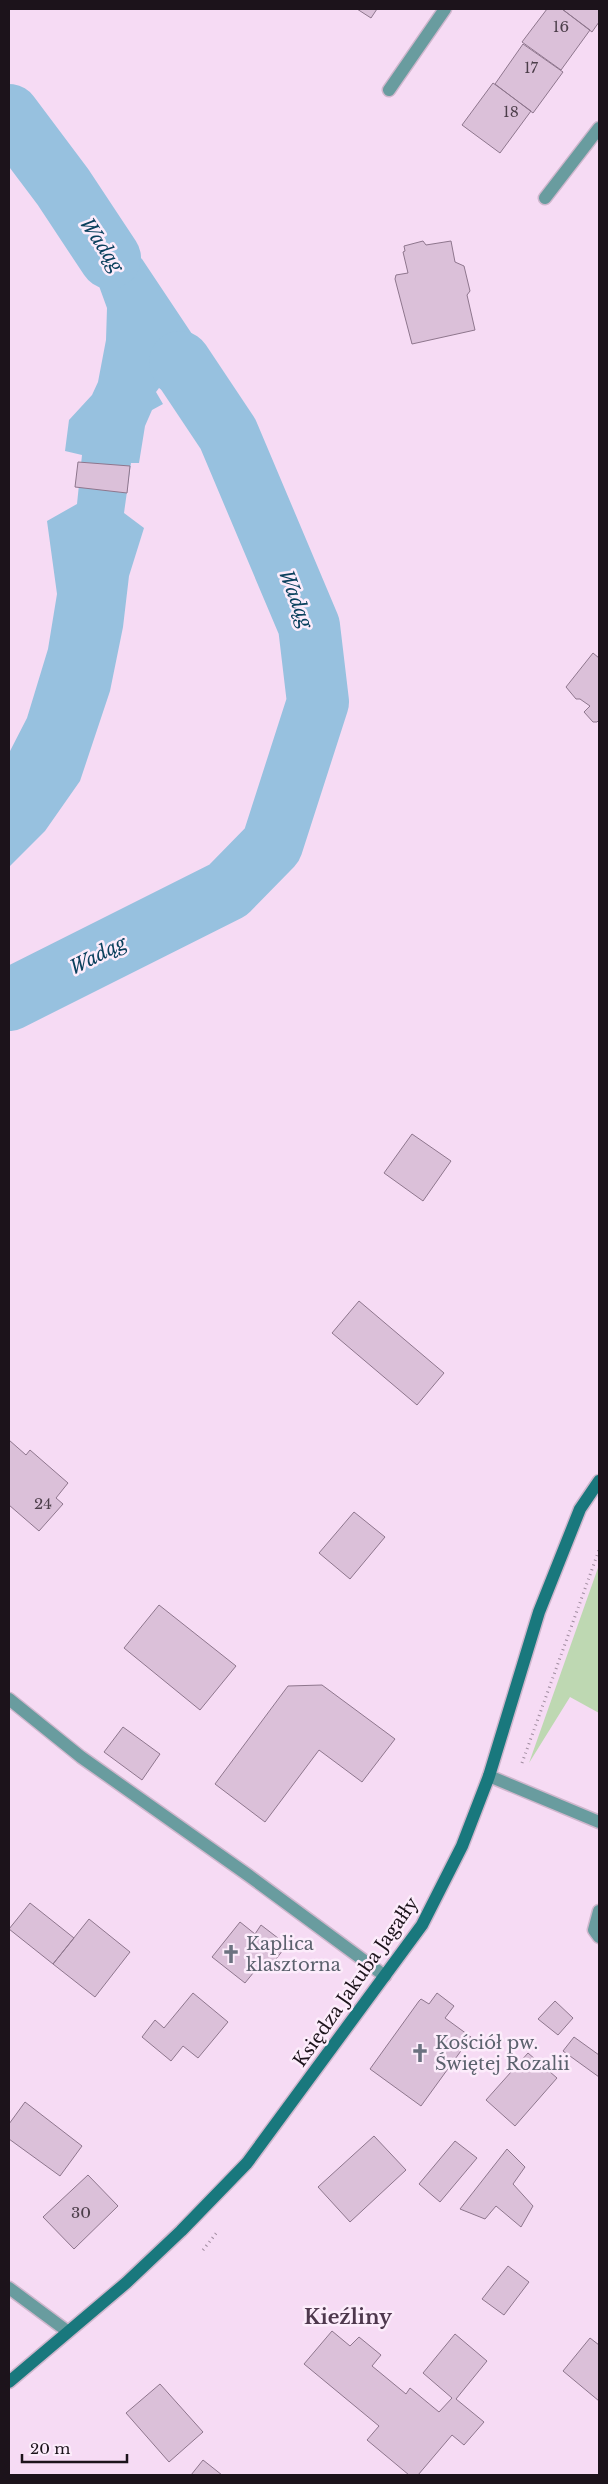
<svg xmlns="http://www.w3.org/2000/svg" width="608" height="2484" viewBox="0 0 608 2484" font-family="'Libre Baskerville',serif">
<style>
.green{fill:#bed8b2}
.water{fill:#97c1df}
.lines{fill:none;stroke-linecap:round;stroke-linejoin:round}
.river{stroke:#97c1df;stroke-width:62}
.building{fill:#dbc0d9;stroke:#8e768d}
.lane-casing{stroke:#cfb7cd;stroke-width:15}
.street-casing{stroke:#cfb7cd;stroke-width:15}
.secondary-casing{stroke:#cfb7cd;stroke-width:15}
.path{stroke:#a08c9f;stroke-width:3;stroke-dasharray:1 4;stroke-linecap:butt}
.lane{stroke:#699c9f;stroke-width:12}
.street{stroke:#699c9f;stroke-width:12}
.secondary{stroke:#19787d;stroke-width:12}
.labels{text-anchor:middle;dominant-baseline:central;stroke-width:5;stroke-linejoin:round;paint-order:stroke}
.number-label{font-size:15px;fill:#4c3e4a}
.worship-label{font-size:18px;fill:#5b616d;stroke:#fcecfb;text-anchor:start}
.street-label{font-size:18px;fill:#1c131b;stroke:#fcecfb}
.water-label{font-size:19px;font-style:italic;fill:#0a405d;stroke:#fcecfb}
.quarter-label{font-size:20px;font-weight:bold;fill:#4e384d;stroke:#fcecfb}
</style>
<rect width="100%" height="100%" fill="#f6dbf4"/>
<path class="green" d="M599 1565V1713L570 1697 529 1763Z"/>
<path class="water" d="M63 187 142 259 214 367 228 434C218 430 193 423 187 416 178 405 171 396 159 388L156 392 163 404 152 410 145 426 139 463H131L124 513 144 528 129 576 123 627 110 691 80 781 45 831 9 867V753L27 718 48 649 57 594 47 521 77 504 82 455 65 451 69 420 92 395 98 382 106 340 107 308Z"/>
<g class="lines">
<path class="river" d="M9 115 63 187 110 258
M9 1000 228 890 272 845 318 702 309 626 228 434 180 362"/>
</g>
<path class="building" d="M357 9H377L371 18Z
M547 9H562L590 30 561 70 522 42Z
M562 9H599V22L592 32Z
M523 44 563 72 533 113 495 84Z
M493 83 531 111 500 153 462 125Z
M423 241 426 245 451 241 455 262 464 266 470 291 467 295 475 330 412 344 395 279 396 275 408 273 403 252 405 251 404 246Z
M78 462 130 466 127 493 75 487Z
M593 653 599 658V720L597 722H593L584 712 590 706 580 699H576L566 687Z
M412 1134 451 1161 423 1201 384 1173Z
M359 1301 444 1373 417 1405 332 1333Z
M9 1440 26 1455 30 1450 68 1483 56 1498 63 1504 39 1531 9 1505Z
M354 1512 385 1537 350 1579 319 1553Z
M159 1605 236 1666 200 1710 124 1648Z
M322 1685 395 1739 362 1782 319 1750 265 1822 215 1784 288 1686Z
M123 1727 160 1754 142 1780 104 1752Z
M30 1903 74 1938 53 1964 9 1929Z
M89 1919 130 1952 95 1997 53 1964Z
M240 1922 255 1934 261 1925 287 1945 269 1968 262 1962 245 1983 212 1957Z
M193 1993 228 2022 198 2058 183 2046 171 2061 142 2037 155 2020 164 2028Z
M437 1993 454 2006 445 2018 471 2037 421 2106 370 2069 419 2001 421 1999 429 2004Z
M555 2001 573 2018 558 2035 538 2019Z
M574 2037 599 2055V2077L563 2051Z
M528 2053 557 2078 515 2126 486 2100Z
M25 2102 82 2146 60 2176 9 2139V2124Z
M374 2136 406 2170 350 2222 318 2187Z
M455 2141 477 2158 440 2202 419 2184Z
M507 2149 525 2167 513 2184 533 2206 521 2227 496 2206 485 2219 460 2209Z
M88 2175 118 2206 74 2249 43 2217Z
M508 2266 529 2282 504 2315 482 2299Z
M332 2331 350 2346 359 2337 381 2355 372 2366 406 2394 410 2388 439 2412 452 2398 423 2373 455 2334 487 2361 456 2399 484 2422 464 2445 452 2435 418 2475H409L367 2440 379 2426 304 2364Z
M590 2338 599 2345V2401L563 2371Z
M160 2384 203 2432 169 2462 126 2413Z
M203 2460 222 2475H191Z"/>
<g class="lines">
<g class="lane-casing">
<path id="lane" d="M389 90 445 9
M545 198 599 128
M599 1911 594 1930 599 1937"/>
</g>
<g class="street-casing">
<path id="street" d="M9 1699 81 1757 248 1875 385 1976
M489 1776 599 1822
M9 2288 67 2331"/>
</g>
<g class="secondary-casing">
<path id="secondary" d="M9 2382 126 2283 181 2231 247 2163 422 1925 462 1846 489 1776 539 1612 580 1509 599 1481"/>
</g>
<path class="path" d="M522 1763 599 1550
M203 2250 218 2231"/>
<use href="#lane" class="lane"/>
<use href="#street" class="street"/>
<use href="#secondary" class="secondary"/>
</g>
<defs>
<g id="church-bare" transform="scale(1.5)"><path d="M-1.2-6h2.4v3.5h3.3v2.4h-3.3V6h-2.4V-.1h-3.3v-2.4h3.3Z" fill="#6b7280" stroke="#fcecfb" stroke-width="2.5" paint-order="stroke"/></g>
</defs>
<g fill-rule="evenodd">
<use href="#church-bare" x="231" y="1954"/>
<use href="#church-bare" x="420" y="2053"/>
</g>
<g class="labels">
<g class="number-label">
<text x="561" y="26">16</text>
<text x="531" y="67">17</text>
<text x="511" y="111">18</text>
<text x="43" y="1503">24</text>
<text x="81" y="2212">30</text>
</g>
<g class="worship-label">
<text x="246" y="1944">Kaplica<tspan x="246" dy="21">klasztorna</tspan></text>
<text x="435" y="2043">Kościół pw.<tspan x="435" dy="21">Świętej Rozalii</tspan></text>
</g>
<g class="street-label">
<text transform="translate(356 1982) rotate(-55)">Księdza Jakuba Jagałły</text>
</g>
<g class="water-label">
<text transform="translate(102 245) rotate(56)">Wadąg</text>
<text transform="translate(296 599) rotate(69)">Wadąg</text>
<text transform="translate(98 955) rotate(-27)">Wadąg</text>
</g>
<g class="quarter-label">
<text x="348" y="2317">Kieźliny</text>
</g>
</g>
<rect width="608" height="2484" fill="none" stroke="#1c131b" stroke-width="20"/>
<path d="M22 2454v8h105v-8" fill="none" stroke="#1c131b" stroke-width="2.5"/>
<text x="30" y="2454" font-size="15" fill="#1c131b" stroke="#fcecfb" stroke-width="4" paint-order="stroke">20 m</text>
</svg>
